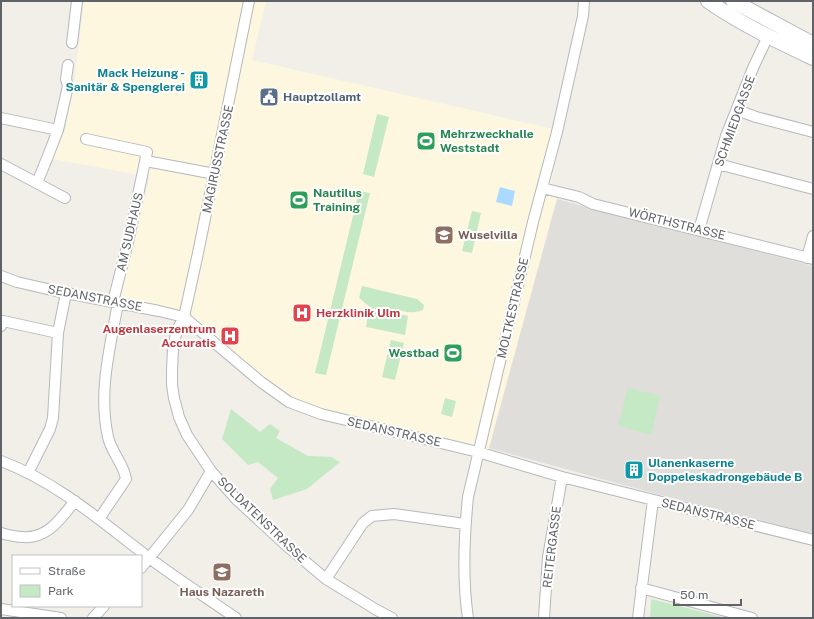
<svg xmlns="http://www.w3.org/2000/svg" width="814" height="619" viewBox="0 0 814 619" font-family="'Public Sans',sans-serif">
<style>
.commercial{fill:#fef7e0}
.industrial{fill:#e0deda}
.green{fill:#c5e8c5}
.water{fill:#aadaff}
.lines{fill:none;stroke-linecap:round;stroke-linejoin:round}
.street-casing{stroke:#b5b8bc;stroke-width:12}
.secondary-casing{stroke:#b6babf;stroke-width:16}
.street{stroke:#fff;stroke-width:10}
.secondary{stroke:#fff;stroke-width:14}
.labels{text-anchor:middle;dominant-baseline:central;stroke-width:4;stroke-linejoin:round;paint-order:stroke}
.culture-label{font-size:12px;font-weight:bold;fill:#0d838f;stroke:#fff;text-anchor:end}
.service-label{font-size:12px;font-weight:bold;fill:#4e5e75;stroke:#fff;text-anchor:start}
.street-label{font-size:12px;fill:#5f6368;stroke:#fff}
.leisure-label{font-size:12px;font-weight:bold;fill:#27864d;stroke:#fff;text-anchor:start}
.education-label{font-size:12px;font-weight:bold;fill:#785e54;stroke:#fff;text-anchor:start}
.health-label{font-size:12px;font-weight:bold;fill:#be3a42;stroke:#fff;text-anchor:start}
</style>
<rect width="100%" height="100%" fill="#f1efe8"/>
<path class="commercial" d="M84 1H266L252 60 562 131 550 187 557 199 489 448 482 458 289 402 184 317 118 303 150 177 53 159 59 132 65 131 75 76Z"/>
<path class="industrial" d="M557 199 813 266V534L653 493 489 448Z"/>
<path class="green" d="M377 114 389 117 374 177 363 174Z
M359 191 370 193 326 375 315 373Z
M472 211 481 213 472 253 462 251Z
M362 286 417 299 424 305 423 310C408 316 402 308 388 311L408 316 405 335 366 327 369 308 378 309 370 307 359 298Z
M391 340 404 343 395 380 382 377Z
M628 388 660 396 651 435 618 426Z
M445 398 456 401 452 417 441 414Z
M231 409 260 432 270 424 280 431 276 438 308 456 331 457 340 462 307 489 273 500 270 489 278 478 258 462 248 465 222 439Z
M651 599 726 618H650Z"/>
<path class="water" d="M500 187 515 191 512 206 496 202Z"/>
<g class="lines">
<g class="street-casing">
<path id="street" d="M249 1 198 253 184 317 177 330 173 348 172 371V385L174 398 179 417 187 435 211 471 236 499 288 547 326 579 375 609 392 618
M72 43 77 1
M737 110 756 117 813 132
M1 118 58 130
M86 139 147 152 129 238 113 302
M146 161 215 174
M1 164 65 198
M718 164 813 189
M37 183 48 156 58 130 68 86 66 79 68 65
M542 188 579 197 593 204 813 259
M699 230 726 136 753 68 768 36
M807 258 813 236
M1 276 17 282 56 291 159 311 184 317 261 382 289 402 321 414 478 452 562 477 813 540
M1 326 3 321 58 333
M1 461C57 482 102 522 148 557 177 579 207 598 236 618
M28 473 50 429 53 418 58 333 66 293
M99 519 126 479C124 464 111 452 108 437 98 392 110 348 118 303
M1 533C8 535 16 537 23 537 48 539 61 518 75 501
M141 568 188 510 211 471
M326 579 363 523 372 516 394 514 465 524
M641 588 752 618
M1 609 61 618
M93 618 104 606
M468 618C462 578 464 537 468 497L533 222 557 132 583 16 584 1
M544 618 548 557 562 477
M638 618 653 500"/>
</g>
<g class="secondary-casing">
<path id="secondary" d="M708 1C741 24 777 41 813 58
M733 1 813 44"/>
</g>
<use href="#street" class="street"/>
<use href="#secondary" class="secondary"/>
</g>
<defs>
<g id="building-square" transform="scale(1)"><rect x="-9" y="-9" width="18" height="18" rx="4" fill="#0f9aa8" stroke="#fff"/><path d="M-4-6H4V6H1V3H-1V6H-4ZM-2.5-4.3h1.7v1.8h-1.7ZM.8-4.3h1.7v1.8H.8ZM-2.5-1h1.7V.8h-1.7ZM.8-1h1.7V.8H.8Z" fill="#fff"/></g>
<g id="civic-square" transform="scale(1)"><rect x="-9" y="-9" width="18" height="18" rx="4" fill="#5c6f8a" stroke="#fff"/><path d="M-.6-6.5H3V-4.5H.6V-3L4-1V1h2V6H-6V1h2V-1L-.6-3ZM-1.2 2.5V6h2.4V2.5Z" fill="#fff"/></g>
<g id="stadium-square" transform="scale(1)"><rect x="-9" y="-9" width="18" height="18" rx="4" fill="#2e9e5b" stroke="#fff"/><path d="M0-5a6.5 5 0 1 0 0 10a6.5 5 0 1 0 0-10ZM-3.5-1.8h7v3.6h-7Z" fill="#fff"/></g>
<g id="school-square" transform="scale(1)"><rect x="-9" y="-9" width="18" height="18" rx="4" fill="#8d6e63" stroke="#fff"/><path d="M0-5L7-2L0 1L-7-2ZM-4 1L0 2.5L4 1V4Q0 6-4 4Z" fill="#fff"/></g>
<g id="hospital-square" transform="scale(1)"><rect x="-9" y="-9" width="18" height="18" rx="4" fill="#e0444e" stroke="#fff"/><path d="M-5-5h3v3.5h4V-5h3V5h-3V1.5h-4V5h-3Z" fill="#fff"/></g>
</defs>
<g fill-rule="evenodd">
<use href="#building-square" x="199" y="80"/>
<use href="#civic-square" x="269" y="97"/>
<use href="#stadium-square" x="426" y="141"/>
<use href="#stadium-square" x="299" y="200"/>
<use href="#school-square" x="444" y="235"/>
<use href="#hospital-square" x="302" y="313"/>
<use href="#hospital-square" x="230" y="336"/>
<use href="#stadium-square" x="453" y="353"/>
<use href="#building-square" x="634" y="470"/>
<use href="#school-square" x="222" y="572"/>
</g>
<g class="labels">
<g class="culture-label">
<text x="185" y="73">Mack Heizung -<tspan x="185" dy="14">Sanitär &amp; Spenglerei</tspan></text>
<text x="648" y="463" text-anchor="start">Ulanenkaserne<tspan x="648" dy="14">Doppeleskadrongebäude B</tspan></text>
</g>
<g class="service-label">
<text x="283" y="97">Hauptzollamt</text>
</g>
<g class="street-label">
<text transform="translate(735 121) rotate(-70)">SCHMIEDGASSE</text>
<text transform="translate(218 159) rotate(-78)">MAGIRUSSTRASSE</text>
<text transform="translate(677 224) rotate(14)">WÖRTHSTRASSE</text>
<text transform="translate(130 232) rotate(-77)">AM SUDHAUS</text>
<text transform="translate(95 298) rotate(11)">SEDANSTRASSE</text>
<text transform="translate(513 308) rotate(-77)">MOLTKESTRASSE</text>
<text transform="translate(394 432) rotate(13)">SEDANSTRASSE</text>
<text transform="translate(708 514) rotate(14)">SEDANSTRASSE</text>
<text transform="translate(262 520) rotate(44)">SOLDATENSTRASSE</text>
<text transform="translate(552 547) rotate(-83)">REITERGASSE</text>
</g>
<g class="leisure-label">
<text x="440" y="134">Mehrzweckhalle<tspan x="440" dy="14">Weststadt</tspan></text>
<text x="313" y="193">Nautilus<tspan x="313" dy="14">Training</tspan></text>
<text x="439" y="353" text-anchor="end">Westbad</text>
</g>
<g class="education-label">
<text x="458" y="235">Wuselvilla</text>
<text x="222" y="592" text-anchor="middle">Haus Nazareth</text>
</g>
<g class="health-label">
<text x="316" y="313">Herzklinik Ulm</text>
<text x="216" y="329" text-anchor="end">Augenlaserzentrum<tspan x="216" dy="14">Accuratis</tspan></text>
</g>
</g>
<rect width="814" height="619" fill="none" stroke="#5f6368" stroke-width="4"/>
<rect x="12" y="555" width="130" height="52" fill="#ffffff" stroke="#bfc1c3"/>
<rect x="20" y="568" width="20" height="6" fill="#ffffff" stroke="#bfc1c3"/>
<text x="48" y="575" font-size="12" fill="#5f6368">Straße</text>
<rect x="20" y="585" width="20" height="12" fill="#c5e8c5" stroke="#bfc1c3"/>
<text x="48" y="595" font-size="12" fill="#5f6368">Park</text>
<path d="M674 599v6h67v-6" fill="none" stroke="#5f6368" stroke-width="2"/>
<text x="680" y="599" font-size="12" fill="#5f6368" stroke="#ffffff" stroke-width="3" paint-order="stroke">50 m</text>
</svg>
